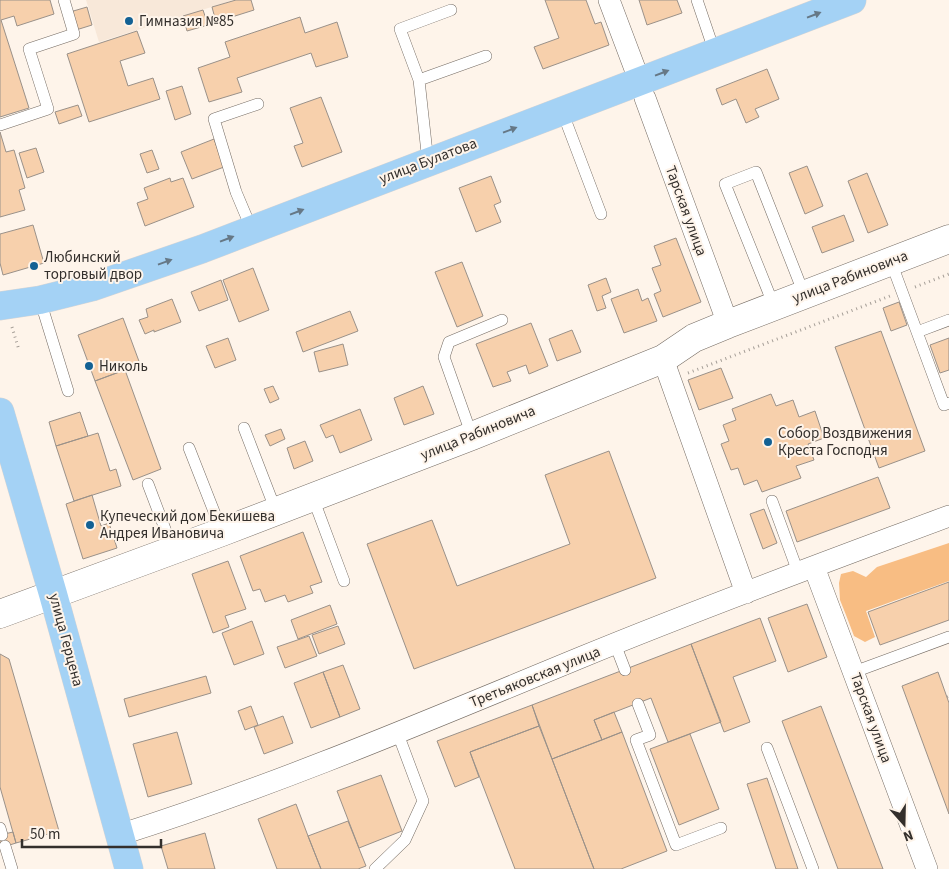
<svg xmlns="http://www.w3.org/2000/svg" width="949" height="869" viewBox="0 0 949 869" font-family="'Source Sans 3',sans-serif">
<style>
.built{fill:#f8e8d9}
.green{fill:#f8bd83}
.building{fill:#f7d0ac;stroke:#9a9189}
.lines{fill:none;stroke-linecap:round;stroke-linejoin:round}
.lane-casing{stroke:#756c64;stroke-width:12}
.street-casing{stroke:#756c64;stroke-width:22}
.secondary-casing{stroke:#756c64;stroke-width:29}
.primary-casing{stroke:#d6d5d5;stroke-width:29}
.path{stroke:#a59e97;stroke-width:3;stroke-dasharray:1 4;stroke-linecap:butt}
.lane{stroke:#fff;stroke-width:11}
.street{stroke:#fff;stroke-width:21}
.secondary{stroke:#fff;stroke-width:28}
.primary{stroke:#a4d2f5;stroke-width:28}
.oneway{fill:#667886}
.poi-dot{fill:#136194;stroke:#fef4ea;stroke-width:2}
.labels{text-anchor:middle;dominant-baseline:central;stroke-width:4;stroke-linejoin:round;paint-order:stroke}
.poi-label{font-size:15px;fill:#332f2c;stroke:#fef4ea;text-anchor:start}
.street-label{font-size:15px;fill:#332f2c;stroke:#fef4ea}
</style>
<rect width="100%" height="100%" fill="#fef4ea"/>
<path class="built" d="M86 0H234L99 42Z"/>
<path class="green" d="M949 543V581L866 611 875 637 865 642 854 636 846 615 840 600 839 583 841 574 853 571 866 577 877 567Z"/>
<path class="building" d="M0 0H50L54 14 17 26 14 16 1 20 29 108 0 117Z
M236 0H251L254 10 216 22 212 7Z
M545 0H586L595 24 601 22 609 45 543 69 534 47 559 38Z
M639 0H677L682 13 647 25Z
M87 7 92 25 76 30 70 12Z
M203 10 208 25 187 31 183 16Z
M300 17 305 33 337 22 348 57 316 67 311 53 237 78 242 92 209 102 198 68 230 57 225 42Z
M137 31 145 53 120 61 128 86 153 78 160 99 89 122 67 54Z
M767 69 779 99 755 109 759 117 746 123 736 99 722 105 716 89Z
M182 86 191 114 175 120 166 91Z
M321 97 342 152 302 167 294 146 303 143 290 108Z
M78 105 82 116 59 124 55 112Z
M0 132 6 152 14 150 25 188 19 190 25 210 0 217Z
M214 139 224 167 192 179 181 152Z
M36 148 44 172 27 178 19 153Z
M152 150 159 169 147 173 140 154Z
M807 166 823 206 805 214 789 173Z
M867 173 888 225 868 233 848 181Z
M491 176 501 202 494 205 501 222 476 232 459 188Z
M170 178 171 182 183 178 194 207 145 226 137 203 148 199 144 188Z
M844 215 854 241 822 253 812 227Z
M33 225 44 263 3 275 0 263V234Z
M676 238 701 302 663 317 654 294 661 291 652 268 661 265 654 246Z
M462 262 483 316 457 327 435 272Z
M253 268 269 310 239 322 223 280Z
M606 278 611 292 602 296 606 308 597 311 588 285Z
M221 280 228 300 199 311 191 292Z
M638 289 642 301 648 298 657 321 624 333 611 299Z
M172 299 181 322 154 332V330L145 334 139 320 148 317 146 309Z
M899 302 907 325 891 331 883 308Z
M350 311 358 331 303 352 296 332Z
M123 318 140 364 95 381 78 335Z
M531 323 548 366 529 374 526 365 507 372 511 381 493 387 476 344Z
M572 330 581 352 557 361 549 339Z
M881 331 925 451 879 468 835 347Z
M228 338 236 360 215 368 206 346Z
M949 338V370L940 373 930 345Z
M343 344 348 365 319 372 314 352Z
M721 368 733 398 699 410 688 380Z
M125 370 161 469 133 480 95 381Z
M273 386 279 399 270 403 264 389Z
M423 386 434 414 404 425 394 398Z
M771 394 776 406 793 400 799 417 815 411 824 438 808 444 814 460 796 466 801 478 762 492 757 480 744 485 738 468 731 470 721 444 729 441 723 425 736 420 732 409Z
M360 409 372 440 340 453 333 435 326 438 320 425Z
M80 412 88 436 56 446 49 422Z
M281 429 285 439 270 446 265 435Z
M98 433 110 471 116 469 121 486 74 501 56 446Z
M305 441 313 461 294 469 287 448Z
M609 451 656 578 414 669 367 544 432 520 457 586 570 544 545 475Z
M878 477 890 508 797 542 786 511Z
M92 495 101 526 109 523 117 548 83 559 66 504Z
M764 509 777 543 763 549 750 514Z
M303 532 322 582 310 586 313 593 288 602 285 595 265 602 260 589 253 591 240 556Z
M228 561 246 609 225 616 229 627 213 633 192 574Z
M949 582V620L880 645 868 612Z
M807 604 827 657 788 672 768 618Z
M330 605 337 624 298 639 291 620Z
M760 618 776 661 733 677 750 722 724 732 691 644Z
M252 621 264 654 234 665 222 633Z
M338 626 345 644 319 654 312 635Z
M309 636 317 656 285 668 277 647Z
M691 644 721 722 668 742 651 698 594 720 602 740 552 759 532 705Z
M0 654 9 659 59 831 16 843 0 787Z
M343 665 360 709 340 717 323 672Z
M323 672 340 717 311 728 294 683Z
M938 672 949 703V814L902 686Z
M206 676 211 693 129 717 124 699Z
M532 705 539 726 470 752 479 777 455 787 437 741Z
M251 706 258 725 245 730 238 711Z
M821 706 883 869H838L782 721Z
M614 712 622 732 602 740 594 720Z
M283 716 293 743 264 754 254 727Z
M539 726 552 759 594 869H515L470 752Z
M177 732 192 784 148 797 133 744Z
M622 732 667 851 621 869H594L552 759Z
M690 734 719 809 679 825 650 749Z
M381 775 402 831 359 848 337 791Z
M767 778 798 869H776L747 784Z
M296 804 308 836 321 869H277L258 819Z
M348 821 366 866 358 869H321L308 836Z
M13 832 16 843 0 848V835Z
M205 833 215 869H168L161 846Z"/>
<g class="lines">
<g class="lane-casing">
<path id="lane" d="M697 0 715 53
M419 80 486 56
M562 111 601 214
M0 125 48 109 29 49 74 34 64 0
M428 162 419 80 400 29 451 10
M252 230 236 192 214 119 258 104
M891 262 917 332 949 320
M40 300 68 391
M774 306 725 184 756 172 804 294
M917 332 944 405 949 403
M244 428 276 511
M472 436 444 357 449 342 502 320
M189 448 222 532
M148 484 173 550
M313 498 344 581
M772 501 798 572
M615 644 625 670
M854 672 949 637
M638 704 650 735 636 740 676 845 721 828
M767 748 813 869
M0 828 2 835
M5 846 12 869
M375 869 405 840 423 801 398 734"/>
</g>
<g class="street-casing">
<path id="street" d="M609 0 635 69
M645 98 728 324
M663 359 746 593
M814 567 927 869
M119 835C277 785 429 720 582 657 703 607 826 562 949 516"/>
</g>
<g class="secondary-casing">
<path id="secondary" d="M0 614 222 532 472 436 663 359 694 338 728 324 949 239"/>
</g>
<g class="primary-casing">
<path id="primary" d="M0 306 40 300 92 287 202 249 852 0
M0 412 53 594 129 869"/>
</g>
<path class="path" d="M915 287 949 274
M12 327 19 350
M688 373 890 296
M947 697 949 696"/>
<use href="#lane" class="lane"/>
<use href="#street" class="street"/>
<use href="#secondary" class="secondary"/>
<use href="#primary" class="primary"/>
</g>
<defs><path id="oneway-solid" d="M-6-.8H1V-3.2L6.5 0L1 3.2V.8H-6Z" transform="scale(1.25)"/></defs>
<g class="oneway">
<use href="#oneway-solid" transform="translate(814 15) rotate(-21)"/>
<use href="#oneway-solid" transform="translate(662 73) rotate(-21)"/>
<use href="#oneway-solid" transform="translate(510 130) rotate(-21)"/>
<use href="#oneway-solid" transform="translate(297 212) rotate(-21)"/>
<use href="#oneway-solid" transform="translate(227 239) rotate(-21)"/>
<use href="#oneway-solid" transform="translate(165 262) rotate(-20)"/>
</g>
<g class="poi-dot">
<circle cx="129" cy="21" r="5"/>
<circle cx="34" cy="266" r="5"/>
<circle cx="89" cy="366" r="5"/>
<circle cx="768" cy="442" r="5"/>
<circle cx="90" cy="525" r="5"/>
</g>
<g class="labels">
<g class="poi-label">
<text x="139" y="21">Гимназия №85</text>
<text x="44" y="257">Любинский<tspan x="44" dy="17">торговый двор</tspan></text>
<text x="99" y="366">Николь</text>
<text x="778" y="433">Собор Воздвижения<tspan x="778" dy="17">Креста Господня</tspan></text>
<text x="100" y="516">Купеческий дом Бекишева<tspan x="100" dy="17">Андрея Ивановича</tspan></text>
</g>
<g class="street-label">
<text transform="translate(428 161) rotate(-21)">улица Булатова</text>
<text transform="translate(686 211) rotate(70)">Тарская улица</text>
<text transform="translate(850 277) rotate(-21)">улица Рабиновича</text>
<text transform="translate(478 433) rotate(-22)">улица Рабиновича</text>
<text transform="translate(66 640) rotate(75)">улица Герцена</text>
<text transform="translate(535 677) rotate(-22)">Третьяковская улица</text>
<text transform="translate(871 718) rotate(70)">Тарская улица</text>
</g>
</g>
<g transform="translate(904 824) rotate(160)" stroke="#fef4ea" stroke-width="4" paint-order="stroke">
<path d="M0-4L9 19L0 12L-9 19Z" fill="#332f2c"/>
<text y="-8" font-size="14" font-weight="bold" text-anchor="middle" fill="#332f2c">N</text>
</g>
<path d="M22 839v8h139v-8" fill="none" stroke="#332f2c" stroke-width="2.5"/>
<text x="30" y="839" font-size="15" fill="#332f2c" stroke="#fef4ea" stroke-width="4" paint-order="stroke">50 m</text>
</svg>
